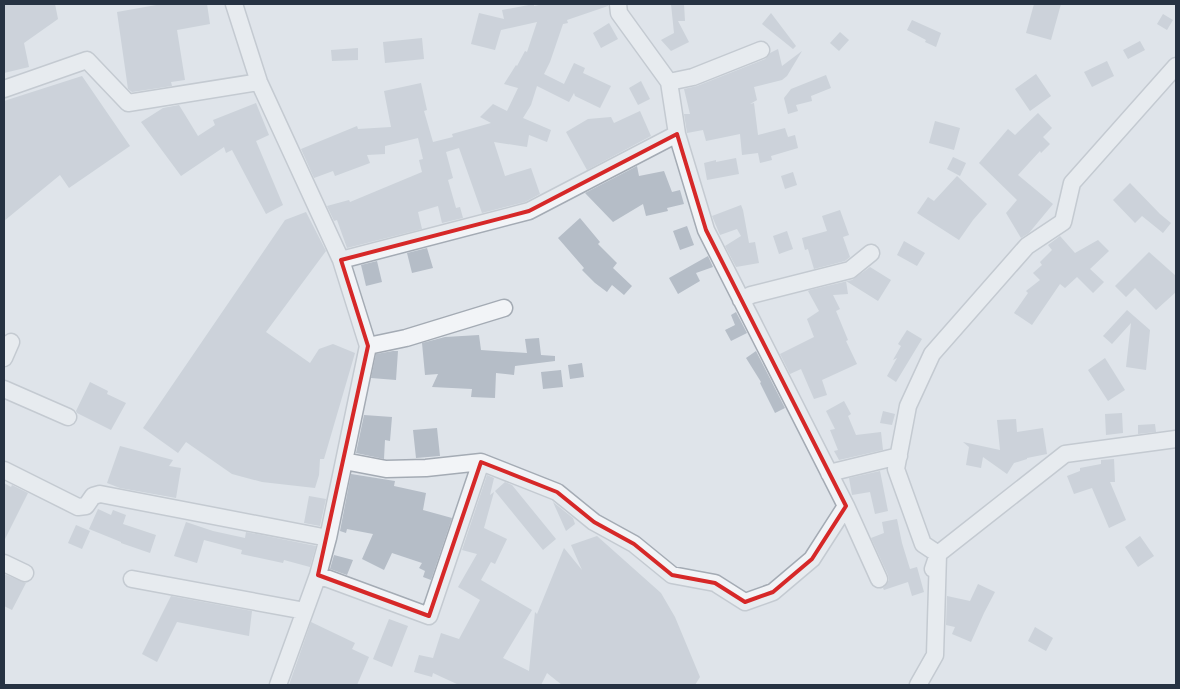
<svg xmlns="http://www.w3.org/2000/svg" width="1180" height="689" viewBox="0 0 1180 689" font-family="'Space Grotesk',sans-serif">
<style>
.building{fill:#b5bdc7}
.lines{fill:none;stroke-linecap:round;stroke-linejoin:round}
.street-casing{stroke:#a4abb4;stroke-width:19}
.street{stroke:#f2f4f7;stroke-width:16}
.marked{fill:none;stroke:#d62828;stroke-width:4;stroke-linejoin:round}
</style>
<rect width="100%" height="100%" fill="#dfe4ea"/>
<path class="building" d="M4 4H55L58 19 24 43 29 67 4 73Z
M162 4H207L210 24 177 30 185 80 171 82 172 86 132 92 128 89 117 12Z
M534 4V6L544 4H608V6L567 20 568 23 563 24 550 62 544 74 564 84 574 63 585 68 583 73 611 86 600 108 575 96 574 93 569 102 537 86 531 105 523 118 551 130 547 142 529 135 527 147 494 142 505 176 531 168 540 194 525 202 482 213 459 148 446 152 453 178 448 180 456 208 460 207 463 218 442 223 438 206 418 212 422 229 347 248 337 220 334 221 327 206 349 200 350 202 422 172 419 160 423 159 418 138 385 146V154L367 155 370 163 335 176 333 171 314 178 301 149 357 126 358 129 391 127 384 91 421 83 427 110 424 111 433 142 453 137 452 134 491 123 480 117 493 104 507 111 518 88 504 84 516 65 517 66 525 51 527 52 537 22 501 30 495 50 471 44 479 13 504 19 502 10Z
M671 4H684L685 21H678L689 42 671 51 661 40 674 33Z
M1034 4H1061L1051 40 1026 33Z
M771 13 796 46 793 49 762 24Z
M1163 14 1173 20 1167 30 1157 24Z
M912 20 941 33 936 47 925 42 926 40 907 30Z
M609 23 618 39 601 48 593 33Z
M840 32 849 40 839 51 830 43Z
M422 38 424 59 385 63 383 42Z
M1140 41 1145 50 1128 59 1123 50Z
M358 48V60L332 61 331 50Z
M778 49 782 66 802 51 787 76 782 80 754 87 757 100 750 104 754 103 758 135 785 128 788 137 795 135 798 148 771 156 772 160 760 163 758 153 742 155 740 134 706 141 703 130 687 133 684 114H690L684 89 697 86 765 59 770 53Z
M1107 61 1114 76 1092 87 1084 72Z
M1036 74 1051 96 1030 111 1015 89Z
M826 75 831 88 811 96 812 101 796 105 798 111 788 114 784 98 791 89Z
M82 76 130 146 69 188 60 175 4 221V101Z
M641 81 650 99 638 105 629 88Z
M256 103 269 135 256 141 283 205 266 214 232 150 226 153 224 147 181 176 141 122 163 108 179 105 198 136 215 125 213 120Z
M640 111 651 136 587 170 566 132 588 119 611 117 614 123Z
M1038 113 1052 128 1043 137 1050 144 1041 153 1040 151 1018 175 1053 204 1029 233 1021 238 1006 213 1017 200 979 163 1008 129 1015 135Z
M935 121 960 128 954 150 929 143Z
M953 157 966 163 960 176 947 169Z
M736 158 739 174 707 180 704 163 716 160V162Z
M637 166 639 176 664 171 672 192 680 190 684 204 667 208 668 211 646 216 643 204 613 222 585 193Z
M793 172 797 185 785 189 781 176Z
M957 176 987 204 973 220 959 240 917 213 928 197 934 201Z
M1130 183 1160 214 1171 223 1163 233 1142 216 1135 223 1113 200Z
M741 205 743 210 749 243 755 242 759 263 736 267 725 246 741 236 737 229 720 235 712 216Z
M840 210 849 235 843 237 850 257 845 261 814 269 808 249 805 250 802 238 827 231 822 216Z
M306 212 326 251 266 332 310 363 319 349 333 344 355 353 324 459H320L319 475 315 488 262 482 232 474 186 442 178 453 143 428 285 220Z
M580 218 600 242 598 244 617 263 613 268 632 286 624 295 612 285 607 292 595 283 582 270 584 268 558 238Z
M687 226 694 245 680 250 673 231Z
M787 231 793 249 779 254 773 236Z
M1060 236 1075 253 1098 240 1109 251 1090 269 1104 282 1093 293 1077 277 1065 288 1060 284 1032 325 1014 313 1028 293 1026 291 1040 280 1033 273 1042 265 1040 262 1052 250 1048 245Z
M904 241 925 253 917 266 897 255Z
M427 248 433 268 412 273 407 253Z
M1149 252 1176 276V292L1156 310 1135 288 1126 297 1115 286Z
M708 256 713 267 696 273 700 281 678 294 669 278Z
M377 261 382 282 366 286 361 265Z
M870 267 891 280 878 301 846 281 848 294 833 295 840 309 836 311 848 340 846 341 857 364 822 380 827 395 814 399 801 369 790 374 780 354 814 337 807 319 819 311 808 291 810 290 852 280Z
M1127 310 1150 330 1146 370 1126 367 1131 323 1112 344 1103 336Z
M736 312 747 333 731 341 725 330 735 325 731 315Z
M907 330 922 339 896 382 887 376 897 358 893 360 901 346 898 344Z
M479 335 481 350 527 353 525 339 539 338 541 355 555 356V361L515 366 514 375 496 373 495 398 471 397 472 389 432 387 438 374 425 375 422 343 445 337Z
M393 351H398L396 380 371 378 376 354Z
M756 351 785 408 775 413 760 383 761 382 746 358Z
M1105 358 1125 390 1108 401 1088 370Z
M582 363 584 377 570 379 568 365Z
M561 370 563 387 543 389 541 372Z
M90 382 108 391 107 394 126 403 111 430 77 413 76 411Z
M844 401 851 414 848 416 856 435 881 432 883 450 839 460 834 451 838 450 830 430 835 429 826 411Z
M883 411 895 414 892 425 880 423Z
M1122 413 1123 433 1106 435 1105 414Z
M364 415 392 417 390 441 385 440 384 459 356 453Z
M1016 419 1017 432 1043 428 1047 454 1027 458V459L1014 463 1007 474 983 457 981 468 966 465 969 447 963 442 1000 450 997 420Z
M1155 424 1156 432 1138 434V425Z
M437 428 440 456 416 458 413 430Z
M120 446 173 460 169 466 181 468 176 498 120 488 107 483Z
M1114 459 1115 482H1110L1126 520 1109 528 1092 488 1074 494 1067 476 1080 471V468L1101 464V460Z
M880 471 888 511 875 514 870 492 852 495 849 478Z
M351 474 395 481 394 486 426 493 423 510 452 518 431 580 423 577 425 571 419 568 422 563 392 553 384 570 362 559 373 534 347 529 346 533 340 531Z
M487 475 494 478 490 495 494 492 484 528 507 539 495 564 491 562 481 580 532 610 503 658 529 671 535 612 537 614 564 548 582 570 571 545 597 536 661 593 675 617 700 677 695 685H562L547 673 541 685H459L433 673 432 677 414 672 419 655 433 658 441 633 459 639 480 600 458 587 477 554 462 550Z
M505 482 512 485 556 539 543 550 495 491Z
M4 483 11 487 12 485 28 493 4 541Z
M309 496 326 499 320 526 304 523Z
M553 502 573 518 575 524 566 531Z
M98 509 111 515 113 510 126 515 123 524 156 535 150 553 121 543V542L89 529Z
M897 519 902 543 910 569 917 567 924 592 912 596 908 582 884 590 883 588 889 580 888 575 871 538 884 533 882 522Z
M186 522 213 531 245 538 246 532 316 546 310 567 284 560 283 563 241 554 242 550 204 540 197 563 174 556Z
M76 525 90 531 82 549 68 543Z
M1140 536 1154 556 1138 567 1125 547Z
M334 555 353 560 347 575 330 569Z
M4 574 26 583 12 610 4 606Z
M978 584 995 592 984 613 971 642 952 634 955 627 946 625 947 596 970 601Z
M171 596 252 611 249 636 177 622 157 662 142 654Z
M389 619 408 626 392 667 373 659Z
M311 622 355 643 352 649 369 657 357 685H289Z
M1035 627 1053 638 1046 651 1028 641Z"/>
<g class="lines">
<g class="street-casing">
<path id="street" d="M234 4 259 82 341 260 368 346 328 538 318 575
M1176 66 1072 183 1063 222 1027 246 932 354 908 406 896 469 923 544 938 554 1065 454 1176 439
M669 82 693 77 761 50
M4 89 87 60 128 103 259 82
M341 260 529 211 677 134
M741 300 751 295 850 270 871 253
M368 346 406 338 504 308
M4 358 11 342
M4 389 68 417
M344 461 386 469 426 468 481 462 557 492 594 522 634 544 672 575 715 583 745 602 773 592 812 559 846 506 706 230 677 134 669 82 619 13 618 4
M4 470 78 507 86 506 93 496 100 494 328 538
M829 473 899 456
M846 506 879 579
M4 563 25 573
M132 579 305 611
M278 685 318 575 429 616 481 462
M918 685 935 655 938 554 933 569"/>
</g>
<use href="#street" class="street"/>
</g>
<path d="M0 0H1180V689H0ZM677 134 706 230 846 506 812 559 773 592 745 602 715 583 672 575 634 544 594 522 557 492 481 462 429 616 318 575 368 346 341 260 529 211Z" fill="#dfe4ea" fill-opacity=".55" fill-rule="evenodd"/>
<path class="marked" d="M677 134 706 230 846 506 812 559 773 592 745 602 715 583 672 575 634 544 594 522 557 492 481 462 429 616 318 575 368 346 341 260 529 211Z"/>
<rect width="1180" height="689" fill="none" stroke="#263242" stroke-width="10"/>
</svg>
